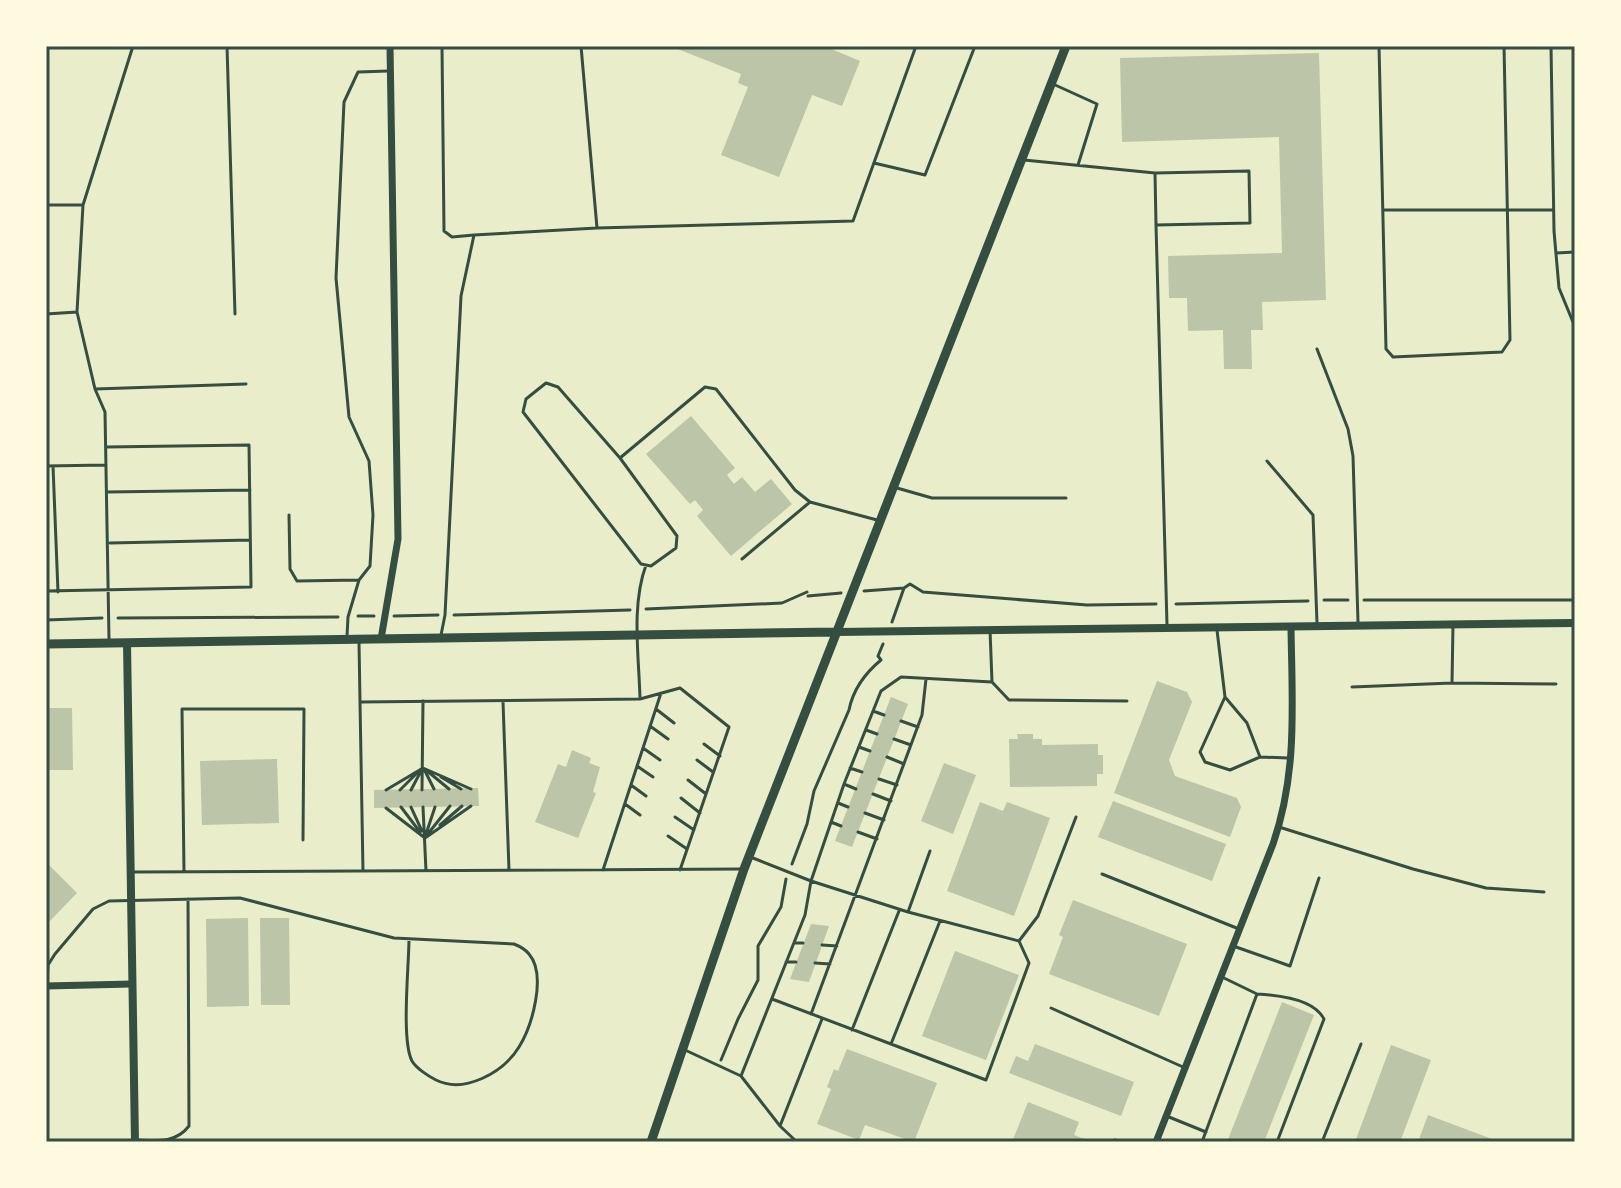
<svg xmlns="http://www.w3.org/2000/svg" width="1621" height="1188" viewBox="0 0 1621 1188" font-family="'Public Sans',sans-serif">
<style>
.building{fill:#bcc5a7}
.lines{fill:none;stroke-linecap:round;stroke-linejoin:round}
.path{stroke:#344e41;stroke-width:3}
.service{stroke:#344e41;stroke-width:3}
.minor{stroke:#344e41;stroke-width:7}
.tertiary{stroke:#344e41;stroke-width:8}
.secondary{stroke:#344e41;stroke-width:9}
.neatline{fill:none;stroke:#344e41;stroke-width:3}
</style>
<rect width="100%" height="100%" fill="#e9edc9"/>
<path class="building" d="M670 46H830L829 48 860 61 842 106 812 95 779 177 721 155 748 87 738 83 741 74Z
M1319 53 1326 300 1262 302 1263 330H1251L1252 369H1224L1223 330 1188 331 1187 298H1169L1168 256 1282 253 1279 137 1122 142 1120 58Z
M691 416 735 468 727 475 734 484 742 477 755 492 771 479 792 504 731 556 697 516 703 510 695 500 690 504 646 454Z
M1157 681 1187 692 1192 702 1169 760 1175 776 1237 798 1241 807 1230 837 1114 793Z
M891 697 908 704 852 847 835 841Z
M46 708H72L73 770H46Z
M1017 734H1033V739H1042V745L1098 744V755H1103V774H1097V786L1010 787 1009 739H1018Z
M572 750 591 758 589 763 600 767 593 792 596 793 578 838 535 822 558 764 566 767Z
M277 759 279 823 202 825 200 761Z
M944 763 976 775 953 834 921 821Z
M478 788 479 806 374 808V790Z
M1113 801 1226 844 1212 881 1098 837Z
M980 802 1003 811 1007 802 1050 818 1014 916 947 891Z
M46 862 77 893 46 925Z
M1073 900 1187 944 1159 1016 1049 974 1063 937 1059 935Z
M248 918 249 1006 207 1007 206 919Z
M260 918H289L290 1005H261Z
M811 924 829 926 809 982 790 979Z
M955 951 1019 975 986 1060 922 1036Z
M1282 1002 1314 1015 1264 1142H1227Z
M1035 1044 1134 1082 1121 1116 1009 1073 1016 1056 1028 1061Z
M1391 1045 1431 1060 1400 1142H1355Z
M847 1049 937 1083 914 1142 865 1125 859 1140 817 1124 831 1089 827 1087 834 1069 838 1071Z
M1028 1102 1079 1122 1074 1135 1085 1139 1084 1142H1012Z
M1428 1115 1500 1142H1418Z"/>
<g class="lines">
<path class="path" d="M904 588 910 584 923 592 1087 605 1156 604
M864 591 904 588
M808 596 841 593
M1324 600H1348
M1364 600H1575
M1176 604 1308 601
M646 609 782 603 807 592
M454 615 630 610
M358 616H374
M394 616 438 615
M118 618 338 617
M46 620 102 618
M892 622 904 588
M792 864 807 824 814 791 849 710C853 690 864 674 881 660L878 656 883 644
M721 1060 738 1019 758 980V946L781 907 786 879"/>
<path class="service" d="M227 46 235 314
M442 46 444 231 452 237 474 235
M581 46 597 228
M1379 46 1386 349 1393 357 1502 352 1510 340 1504 46
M1551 46 1554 231 1559 288 1575 327
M1053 84 1097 104 1078 165
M1024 160 1155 173
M874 163 925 175 975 46
M46 205H83
M1383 210H1553
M1156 225 1250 223 1249 171 1155 173 1156 225 1167 625
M1556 253 1575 252
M46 314 77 312
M1317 349 1348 429 1353 456 1358 622
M95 389 246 384
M620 458 558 387 546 383 526 399 523 412 641 564 651 566 676 548 677 536 620 458 705 387 716 389 795 490 810 502
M1267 461 1313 515 1317 623
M46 466 106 465
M53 466 58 592
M897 488 932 498H1066
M107 492 250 490
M289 515 290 569 297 581 359 580
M110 543 250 540
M742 559 810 502 877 520
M46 591 251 587 249 445 106 447
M1453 625 1452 683 1556 684
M1217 630 1225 697
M441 635 445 615 461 296 474 235 597 228 853 221 916 46
M347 636 348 617 359 580 370 566 373 515 369 461 349 417 336 278 344 102 358 72 388 71
M109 639 105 412 95 389 77 312 83 205 133 46
M359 642 360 702
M992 682 1009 700 1127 701
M1352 687 1452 683
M640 699C639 656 631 606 646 565
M503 702 509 870
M656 709 674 723
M873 711 884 715
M901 721 918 727
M650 726 668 739
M866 730 877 734
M894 739 911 745
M704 744 720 756
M859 747 870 751
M643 748 660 760
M887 757 904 764
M1260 757 1247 723 1225 697 1200 752 1205 762 1230 770 1260 757 1288 758
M697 760 713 772
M637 766 653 777
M423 768 471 789
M850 768 862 772
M426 770 449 789
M425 771 434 789
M441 777 461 789
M879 779 897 785
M688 780 706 794
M844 784 856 789
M631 785 646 796
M386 790 423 768
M400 790 417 773
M411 790 421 771
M422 790 423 701
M873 794 891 801
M681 798 700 813
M838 803 848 807
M625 804 640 815
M401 807 420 832
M411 807 422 831
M423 807 426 871
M386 808 425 838
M865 813 884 820
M675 817 694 830
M831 822 841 826
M440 825 462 806
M1279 827 1413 869 1486 888 1544 892
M858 832 877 839
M426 834 435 807
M427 835 450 806
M668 836 687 849
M425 838 471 806
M753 858 811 881 844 784 881 691 901 677 992 682 990 630
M603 870 661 693
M363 871 360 702 640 699 680 688 729 727 680 870
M134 872 743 869
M184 872 182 709H304L303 840
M1102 874 1239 929
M908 912 930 851
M940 921 891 1044 986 1080 1029 963 1019 941
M794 943H803
M822 945 837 946
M1236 947 1290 966 1319 878
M786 962H796
M815 963 830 964
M47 985 48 965 55 954 93 909 109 901 240 898 394 938 514 944C519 946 526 950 529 954 547 975 532 1026 519 1047 503 1073 464 1094 436 1080 428 1076 416 1068 412 1061 401 1040 409 965 409 939
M1257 994C1277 995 1314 999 1324 1019L1277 1142
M772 999 891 1044
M1051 1008 1183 1067
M811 1014 922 715 926 679
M852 1030 899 911
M685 1050 741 1076 805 915 811 881 908 912 1019 941 1038 916 1076 817
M741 1076 780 1126 797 1142
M1169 1117 1206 1132
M780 1126 822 1019
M138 1140C158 1141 176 1143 189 1126L188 899
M1114 1142 1115 1140 1120 1142
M1202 1142 1257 994 1224 978
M1322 1142 1361 1044"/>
<path class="minor" d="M381 639 398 539 390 46
M46 986 132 984
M1156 1142 1273 844C1298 772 1292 702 1291 627"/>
<path class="tertiary" d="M836 632 1575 623
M127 643 135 1142"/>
<path class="secondary" d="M46 644 836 632
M651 1142 744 869 1066 46"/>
</g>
<rect width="1621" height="1188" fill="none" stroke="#fefae0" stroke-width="96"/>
<rect x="48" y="48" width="1525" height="1092" class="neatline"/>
</svg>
